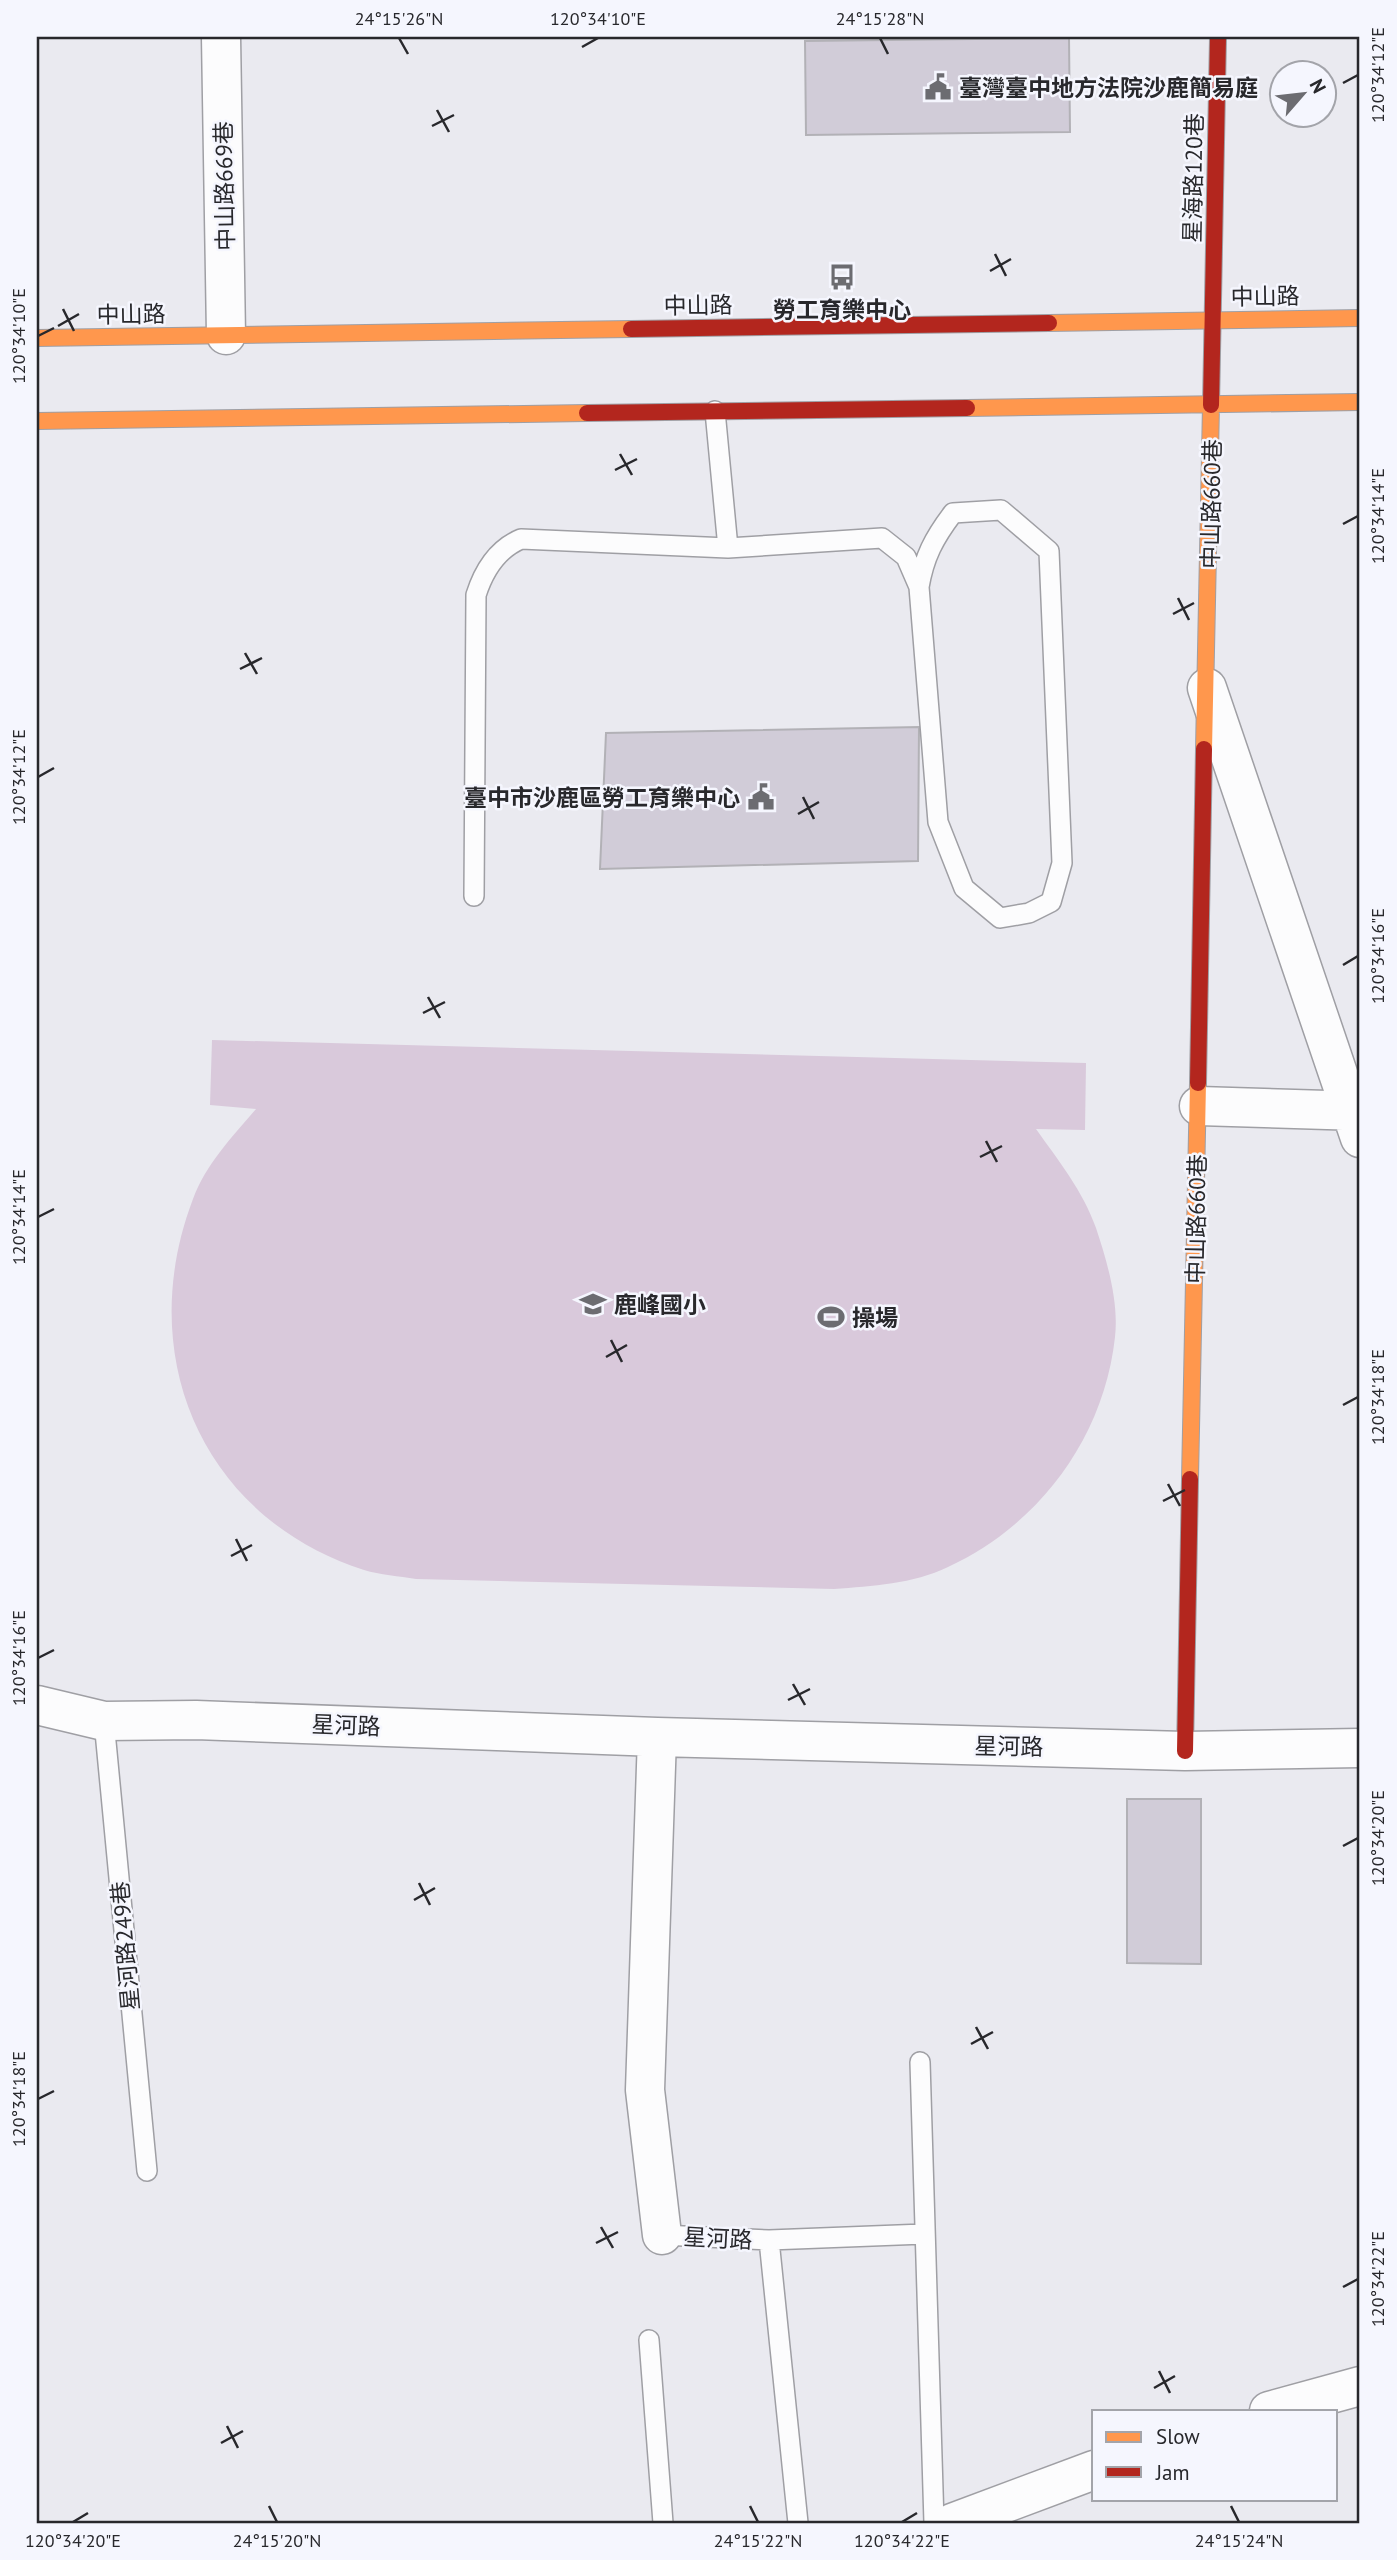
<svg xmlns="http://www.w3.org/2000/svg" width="1397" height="2560" viewBox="0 0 1397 2560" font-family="'PT Sans','Noto Sans TC',sans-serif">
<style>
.green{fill:#d9c9db}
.building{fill:#d1ccd8;stroke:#b2b1b6;stroke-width:2}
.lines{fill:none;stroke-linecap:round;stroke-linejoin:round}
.lane-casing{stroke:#9f9fa4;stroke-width:22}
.street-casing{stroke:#9f9fa4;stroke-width:41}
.slow-casing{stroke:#9f9fa4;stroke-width:18}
.jam-casing{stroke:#9f9fa4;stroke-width:18}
.lane{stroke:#fcfcfd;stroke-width:19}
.street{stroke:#fcfcfd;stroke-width:38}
.slow{stroke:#ff974d;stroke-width:16}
.jam{stroke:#b3261e;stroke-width:16}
.ticks{fill:none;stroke:#28282c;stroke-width:2.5}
.labels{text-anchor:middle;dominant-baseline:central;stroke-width:5;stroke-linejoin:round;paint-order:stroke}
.poi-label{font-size:23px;font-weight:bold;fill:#28282c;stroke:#f5f6fe;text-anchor:start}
.street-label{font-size:23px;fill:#28282c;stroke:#f5f6fe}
.neatline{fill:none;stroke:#28282c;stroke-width:2.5}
.ticks-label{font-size:18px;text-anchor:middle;fill:#28282c}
</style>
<rect width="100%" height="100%" fill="#eaeaf0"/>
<path class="green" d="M212 1040 1086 1063 1085 1130 1036 1129C1058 1160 1083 1191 1096 1228 1107 1261 1119 1302 1115 1337 1104 1438 1039 1525 948 1567 913 1584 872 1586 834 1589L416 1579C399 1576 380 1575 364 1570 202 1518 133 1356 193 1199 206 1164 232 1137 256 1109L210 1105Z"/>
<path class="building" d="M1069 38 1070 132 806 135 805 41Z
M919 727 918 861 600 869 606 733Z
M1127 1799H1201V1964L1127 1963Z"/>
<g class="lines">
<g class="lane-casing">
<path id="lane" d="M715 411 728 548 882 538 906 557 919 587 938 822 964 888 1000 918 1029 913 1051 902 1062 863 1049 551 1001 510 953 513C934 538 924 557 919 587
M474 896 476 595C484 570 497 549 521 539L728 548
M104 1721 147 2171
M920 2062 934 2523
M662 2235 769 2240 924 2234
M769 2240 798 2523
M649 2340 663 2523"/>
</g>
<g class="street-casing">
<path id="street" d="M221 37 226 335
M1207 688 1360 1138
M1199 1106 1360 1111
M37 1705 104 1721 196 1720 657 1737 1185 1751 1360 1748
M657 1737 645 2090 662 2235
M1269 2411 1360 2386
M952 2523 1094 2470"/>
</g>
<g class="slow-casing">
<path id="slow" d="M1049 323 1360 318
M37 338 631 329
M967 408 1360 402
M37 421 587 413
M1204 749 1211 405
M1190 1479 1198 1083"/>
</g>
<g class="jam-casing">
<path id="jam" d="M631 329 1049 323
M1211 405 1218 37
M587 413 967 408
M1198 1083 1204 749
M1185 1751 1190 1479"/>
</g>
<use href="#lane" class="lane"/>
<use href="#street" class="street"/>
<use href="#slow" class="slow"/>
<use href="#jam" class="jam"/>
</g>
<path class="ticks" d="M399 38 408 54M880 38 888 54M582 47 598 38M1343 83 1358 75M437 110 449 132M432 126 454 115M995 254 1006 276M990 271 1011 259M63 309 74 331M58 326 79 314M38 336 54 328M620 454 632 475M615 470 637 459M1343 524 1358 516M1178 598 1189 620M1173 614 1194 603M245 653 257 674M240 669 262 658M38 777 54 768M803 797 814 819M798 814 819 802M1343 965 1358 956M428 997 440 1018M423 1013 445 1002M986 1141 997 1162M980 1157 1002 1146M38 1217 54 1209M611 1340 622 1362M606 1357 627 1345M1343 1405 1358 1397M1168 1484 1180 1506M1163 1501 1185 1490M236 1539 247 1561M231 1556 252 1545M38 1658 54 1650M793 1684 805 1705M788 1700 810 1689M1343 1846 1358 1838M419 1883 430 1905M414 1900 435 1888M976 2027 988 2049M971 2044 993 2032M38 2099 54 2091M601 2227 613 2248M596 2243 618 2232M1343 2287 1358 2279M1159 2371 1170 2393M1154 2388 1175 2376M227 2426 238 2448M221 2443 243 2431M269 2506 277 2522M750 2506 758 2522M1231 2506 1239 2522M73 2522 88 2513M902 2522 917 2513"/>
<defs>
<g id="civic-bare" transform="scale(2.1)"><path d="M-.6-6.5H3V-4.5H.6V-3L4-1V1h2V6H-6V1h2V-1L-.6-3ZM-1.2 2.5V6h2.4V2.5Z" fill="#6c6c71" stroke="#f5f6fe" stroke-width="2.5" paint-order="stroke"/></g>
<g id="bus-bare" transform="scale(2.1)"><path d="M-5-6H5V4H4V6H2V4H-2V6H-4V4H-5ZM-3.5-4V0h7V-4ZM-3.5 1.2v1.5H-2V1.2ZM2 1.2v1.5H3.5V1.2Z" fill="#6c6c71" stroke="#f5f6fe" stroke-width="2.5" paint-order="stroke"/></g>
<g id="school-bare" transform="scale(2.1)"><path d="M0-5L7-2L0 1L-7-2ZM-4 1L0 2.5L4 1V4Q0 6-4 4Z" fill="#6c6c71" stroke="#f5f6fe" stroke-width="2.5" paint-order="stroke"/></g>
<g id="stadium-bare" transform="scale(2.1)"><path d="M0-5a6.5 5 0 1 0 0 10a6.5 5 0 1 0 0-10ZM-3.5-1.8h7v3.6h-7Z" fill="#6c6c71" stroke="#f5f6fe" stroke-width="2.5" paint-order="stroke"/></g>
</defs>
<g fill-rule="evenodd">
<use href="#civic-bare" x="938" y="87"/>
<use href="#bus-bare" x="842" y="277"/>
<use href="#civic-bare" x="761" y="797"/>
<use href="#school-bare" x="593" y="1304"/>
<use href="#stadium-bare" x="831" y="1317"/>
</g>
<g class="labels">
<g class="poi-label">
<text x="959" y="87">臺灣臺中地方法院沙鹿簡易庭</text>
<text x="842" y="309" text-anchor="middle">勞工育樂中心</text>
<text x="740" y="797" text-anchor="end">臺中市沙鹿區勞工育樂中心</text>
<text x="614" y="1304">鹿峰國小</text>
<text x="852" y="1317">操場</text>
</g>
<g class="street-label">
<text transform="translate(1193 178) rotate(-89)">星海路120巷</text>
<text transform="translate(224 186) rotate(-91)">中山路669巷</text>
<text transform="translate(1265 296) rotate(-1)">中山路</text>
<text transform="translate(698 305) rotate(-1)">中山路</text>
<text transform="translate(131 314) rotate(-1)">中山路</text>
<text transform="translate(1211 504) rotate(-89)">中山路660巷</text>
<text transform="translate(1196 1219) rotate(-89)">中山路660巷</text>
<text transform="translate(346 1725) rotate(2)">星河路</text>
<text transform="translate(1009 1746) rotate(1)">星河路</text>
<text transform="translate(125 1946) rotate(-95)">星河路249巷</text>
<text transform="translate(718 2238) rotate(3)">星河路</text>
</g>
</g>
<rect width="1397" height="2560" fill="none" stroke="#f5f6fe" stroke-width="77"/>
<rect x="1092" y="2410" width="245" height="91" fill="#f5f6fe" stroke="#a3a4aa" stroke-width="2"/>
<rect x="1106" y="2432" width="35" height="10" fill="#ff974d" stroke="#a3a4aa" stroke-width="2"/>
<text x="1156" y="2444" font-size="21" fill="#28282c">Slow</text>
<rect x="1106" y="2467" width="35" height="10" fill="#b3261e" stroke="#a3a4aa" stroke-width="2"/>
<text x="1156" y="2480" font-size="21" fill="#28282c">Jam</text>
<g transform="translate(1303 94) rotate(62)"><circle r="33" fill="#f5f6fe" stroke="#a3a4aa" stroke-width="2"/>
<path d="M0-5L12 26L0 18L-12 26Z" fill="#6c6c71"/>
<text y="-10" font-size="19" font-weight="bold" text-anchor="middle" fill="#28282c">N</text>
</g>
<rect x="38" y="38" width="1320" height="2484" class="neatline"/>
<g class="ticks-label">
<text x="399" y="25">24°15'26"N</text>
<text x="598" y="25">120°34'10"E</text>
<text x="880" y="25">24°15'28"N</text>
<text transform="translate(1378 75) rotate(-90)" y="6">120°34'12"E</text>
<text transform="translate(19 336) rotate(-90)" y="6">120°34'10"E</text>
<text transform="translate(1378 516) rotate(-90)" y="6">120°34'14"E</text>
<text transform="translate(19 777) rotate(-90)" y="6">120°34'12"E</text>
<text transform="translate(1378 956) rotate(-90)" y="6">120°34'16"E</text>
<text transform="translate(19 1217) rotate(-90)" y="6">120°34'14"E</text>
<text transform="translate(1378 1397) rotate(-90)" y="6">120°34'18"E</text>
<text transform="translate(19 1658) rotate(-90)" y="6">120°34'16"E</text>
<text transform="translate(1378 1838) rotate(-90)" y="6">120°34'20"E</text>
<text transform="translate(19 2099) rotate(-90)" y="6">120°34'18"E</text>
<text transform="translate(1378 2279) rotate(-90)" y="6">120°34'22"E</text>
<text x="73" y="2547">120°34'20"E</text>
<text x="277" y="2547">24°15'20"N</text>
<text x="758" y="2547">24°15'22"N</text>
<text x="902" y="2547">120°34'22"E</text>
<text x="1239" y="2547">24°15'24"N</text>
</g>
</svg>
